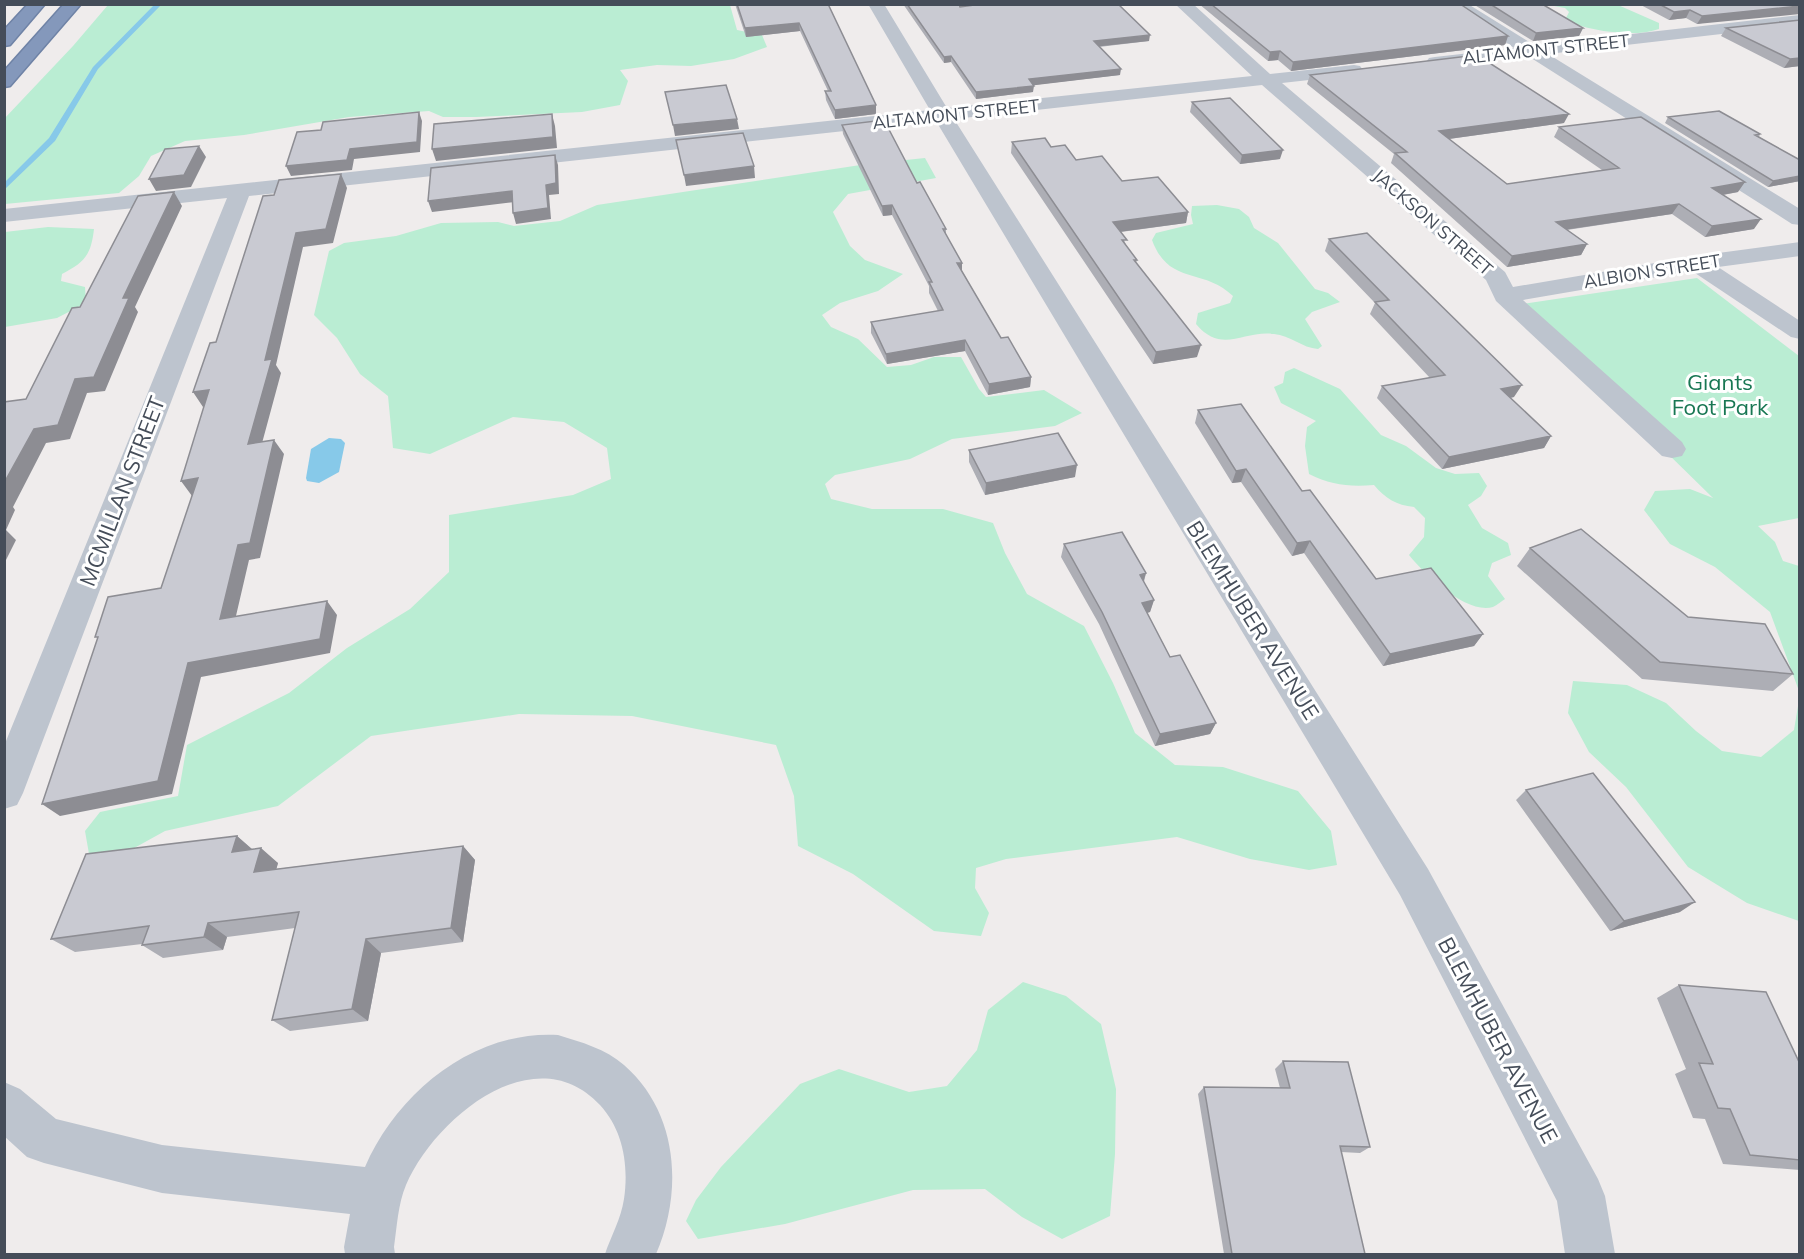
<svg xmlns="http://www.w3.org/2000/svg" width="1804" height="1259" viewBox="0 0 1804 1259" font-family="Mulish,sans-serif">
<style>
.green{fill:#baedd3}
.water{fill:#87c9e9}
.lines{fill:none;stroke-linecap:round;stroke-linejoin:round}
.stream{fill:#87c9e9;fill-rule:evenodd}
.highway-casing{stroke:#6f83a6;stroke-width:3}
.minor{fill:#bdc4ce;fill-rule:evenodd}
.highway{fill:#8498bb;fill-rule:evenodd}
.wall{fill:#adaeb5}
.shaded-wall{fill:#8d8d93}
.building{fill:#c9cad2;stroke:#8d8d93;stroke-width:1.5}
.labels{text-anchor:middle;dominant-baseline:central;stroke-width:6;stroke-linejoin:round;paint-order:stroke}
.far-street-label{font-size:18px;fill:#454d59;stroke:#fff}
.park-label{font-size:22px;fill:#187753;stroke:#fff}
.street-label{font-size:22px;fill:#454d59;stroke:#fff}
</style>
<rect width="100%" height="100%" fill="#efecec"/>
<path class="green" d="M108 5H730L737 30 762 35 767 47 734 59 691 66 657 65 620 70 628 81 620 105 582 112 476 117H443L429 111 349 117 244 135 185 141 151 156 139 176 119 193 5 204 4 119 73 46Z
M1549 5H1618L1659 23V29C1634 38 1588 31 1565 20L1569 12 1565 8Z
M925 158 936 178 848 194 833 212 850 246 865 260 903 274 878 291 840 303 822 315 831 327 858 339 887 367 911 365 934 357H961L979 389 986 397 1044 390 1082 413 1055 426 952 439 910 459 835 475 825 484 831 499 872 509H943L993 523 1005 553 1027 594 1084 626 1113 683 1135 733 1175 765 1223 767 1298 791 1331 831 1337 865 1309 870 1250 859 1177 837 1006 859 976 868 975 888 989 913 981 936 934 931 853 874 798 846 794 796 776 745 632 716 519 714 371 736 278 806 165 831 127 852 89 854 85 831 100 812 178 796 187 745 289 693 347 648 410 609 449 572V515L573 495 611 479 607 448 564 422 513 417 430 454 393 448 388 396 360 374 337 338 314 315 329 251 344 243 396 236 441 223 498 222 514 226 560 221 597 205 867 164Z
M1217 205 1239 209 1249 217 1254 228 1278 243 1315 289 1328 293 1340 302 1312 312 1305 319 1322 346 1318 349C1302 348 1290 335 1274 334 1243 330 1222 355 1196 324L1198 313 1230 303 1233 296C1203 267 1169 286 1152 240L1156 233 1193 224 1191 215 1192 206Z
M48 227 94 229C91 255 85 262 62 274L61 281 85 287 86 303 57 318 5 327V232Z
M1697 278 1799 356V518L1758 526 1775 542 1783 561 1799 566V691L1770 612 1715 567 1670 544 1644 510 1655 491 1690 489 1713 498 1516 305Z
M1294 368 1340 389 1381 435 1406 446 1436 468 1455 474 1479 473 1487 486 1481 496 1468 505 1482 528 1508 543 1511 555 1492 563 1488 576 1505 599C1502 601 1497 605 1493 607 1467 615 1424 574 1409 555L1424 537 1425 518 1414 507C1396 505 1386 499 1374 485 1349 487 1331 485 1309 474L1305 446 1307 427 1316 421 1281 403 1274 387 1283 383 1285 372Z
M1573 681 1627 685 1666 703 1696 731 1722 751 1761 757 1794 730 1799 700V921L1747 903 1688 867 1626 787 1589 752 1568 713Z
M1023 982 1066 996 1101 1024 1116 1089 1115 1154 1110 1216 1062 1239 1022 1217 985 1189 913 1190 785 1224 698 1239 686 1221 696 1200 721 1167 800 1084 839 1069 909 1092 947 1086 977 1050 988 1010Z"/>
<path class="water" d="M329 438 341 439 345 443 339 472 319 483 307 481 306 478 311 449Z"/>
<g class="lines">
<path class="stream" d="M155 4H162L98 69 55 141 4 190V183L49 138 93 67Z"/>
<g class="highway-casing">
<path id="highway" d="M28 4H45L10 45 4 46V30Z
M64 4H81L10 86 4 87V71Z"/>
</g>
<path class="minor" d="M868 4H884L947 108 1252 76 1175 4H1193L1270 74 1354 65 1360 66 1363 70 1360 74 1354 75 1282 83 1505 272 1513 287 1696 256 1800 242V256L1718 267 1800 321V339L1791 337 1692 271 1523 300 1682 442 1686 449 1682 456 1672 458 1662 456 1496 301 1486 280 1262 85 954 119 1428 869 1598 1179 1605 1196 1615 1254H1565L1557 1201 1400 895 936 121 249 196 23 793 17 805 4 809V746L227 198 4 222V209L930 110Z
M1448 4H1468L1534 45 1800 15V25L1548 54 1800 209V225L1792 224 1528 56 1435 67 1429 66 1426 62 1429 58 1435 57 1514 48Z
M558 1035C581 1042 606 1049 624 1065 679 1113 683 1192 656 1254H605C611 1236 621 1219 624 1199 629 1165 623 1130 600 1105 535 1035 435 1118 406 1185 398 1204 397 1226 394 1247L395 1254H345L344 1247 350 1214 162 1193 44 1163 27 1157 4 1136V1082L20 1089 56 1119 162 1145 365 1167C397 1093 473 1030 558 1035Z"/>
<use href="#highway" class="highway"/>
</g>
<path class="wall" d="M735 4H828L876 105V114L835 119 826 100 825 91H828L800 31 746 37Z
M903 4H959L960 7 1149 41 1099 47 1120 75 1033 85V92L976 99 951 62 944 63Z
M1199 4H1460L1508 36 1505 45 1291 71 1278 60 1268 61Z
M1473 4H1542L1583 28 1579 36 1533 41Z
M1639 4H1800L1697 24 1686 18 1669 20Z
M1800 20V66L1784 68 1721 36 1726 28Z
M1310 75 1564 123 1449 139 1507 184 1602 170 1554 137 1559 127 1738 192 1723 195 1754 229 1705 237 1672 214 1567 230 1587 244 1581 255 1507 267 1391 163 1394 154 1307 84Z
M1192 102 1280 159 1240 164 1190 112Z
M1668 117 1760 134 1759 137 1800 160V181L1768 187 1665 123Z
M842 125 917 183 946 229V235L962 263V271L1001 338 1031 377 1030 387 988 395 965 351 887 364 871 333V322L938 311 929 293V286L892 215 883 216 843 134Z
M1012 142 1076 160 1188 212 1186 223 1121 232 1126 245 1137 260 1136 263 1197 357 1153 364 1011 153Z
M1329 239 1514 397 1510 398 1551 436 1544 448 1442 469 1377 398 1382 386 1430 378 1370 314 1375 303 1325 251Z
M1198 410 1302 491 1376 579 1483 634 1474 646 1383 666 1304 553 1292 556 1241 482 1232 483 1195 423Z
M969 450 1075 477 985 495 969 462Z
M1064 544 1146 573 1144 582 1154 600 1150 612 1147 613 1170 657 1216 723 1210 734 1155 746 1099 624 1061 557Z
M1530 548 1688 617 1793 674 1773 691 1642 679 1517 566Z
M1526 790 1680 912 1610 931 1516 800Z
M237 836 252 849 278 863 276 869 463 846 475 860 463 942 381 953 368 1021 290 1031 272 1020 295 928 227 937 223 950 163 958 142 945V944L75 952 51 939Z
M1679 985 1800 1064V1170L1723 1164 1705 1119 1693 1118 1675 1074 1686 1069 1657 998Z
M1283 1061 1370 1147 1360 1153 1341 1152 1365 1254H1224L1198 1094 1204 1087 1280 1088 1275 1069Z"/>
<path class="shaded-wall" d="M1800 6V14L1697 24 1702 16Z
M1690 10 1686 18 1669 20 1674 12Z
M799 23 800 31 746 37 745 28Z
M1583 28 1579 36 1533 41 1536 33Z
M1150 35 1149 41 1093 47 1094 41Z
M1508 36 1505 45 1291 71 1293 62Z
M1280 51 1278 60 1268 61 1270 52Z
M951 56V62L944 63V57Z
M1800 58V66L1784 68 1790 59Z
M1121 69 1120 75 1028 86 1029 79Z
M1034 86 1033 92 976 99V92Z
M876 105V114L835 119V110Z
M419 112 422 121 420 152 354 159 352 170 291 176 286 166 350 149Z
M552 114 555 126 557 148 436 161 432 149Z
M1569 114 1564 123 1434 141 1439 131Z
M737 119 739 129 675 136 673 125Z
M199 146 206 157 191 187 156 191 149 179Z
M1283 150 1280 159 1240 164 1242 155Z
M555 155 558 165 559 194 549 195 551 219 516 224 513 213 546 185Z
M754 166 755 178 686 186 684 175Z
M341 174 347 188 333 243 303 247 276 365 281 373 258 458 248 444 265 360 296 233Z
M1800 176V181L1768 187 1773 181Z
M1745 182 1738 192 1705 198 1712 188Z
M512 191 515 202 432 212 428 201Z
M174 192 182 206 135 307 138 312 105 391 87 393 70 439 46 443 13 507 15 510 6 530 16 540 4 564V483L34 429 75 379 123 298Z
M1679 204 1672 214 1550 232 1556 222Z
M892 205V215L883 216 882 206Z
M1188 212 1186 223 1111 233 1113 222Z
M1761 219 1754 229 1705 237 1712 226Z
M1587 244 1581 255 1507 267 1512 256Z
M957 263H962V273Z
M965 340V351L887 364 886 354Z
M1201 345 1197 357 1153 364 1156 352Z
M1031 377 1030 387 988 395 989 384Z
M1522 385 1514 397 1494 401 1501 389Z
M209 390 219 405 203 407 193 392Z
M1551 436 1544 448 1442 469 1449 457Z
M274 440 284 454 260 558 249 560 232 633 220 619 238 545Z
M1077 465 1075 477 985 495 986 483Z
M1246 469 1241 482 1232 483 1236 471Z
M198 478 209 493 192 496 181 481Z
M1310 541 1304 553 1292 556 1297 543Z
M1146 573 1142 586 1140 575Z
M1154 600 1150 612 1138 615 1142 603Z
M327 601 337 615 330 653 201 677 172 794 60 816 42 804 188 663Z
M1483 634 1474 646 1383 666 1390 654Z
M1216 723 1210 734 1155 746 1160 734Z
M237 836 254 851 232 852Z
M463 846 475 860 463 942 451 928Z
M261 848 278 863 272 886 254 872Z
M1695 902 1680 912 1610 931 1624 921Z
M208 923 227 937 223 950 204 937Z
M366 939 381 953 368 1021 352 1009Z"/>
<path class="building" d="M737 4H828L876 105 835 110 825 91H831L799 23 745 28Z
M907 4H959L960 7 982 4H1118L1150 35 1094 41 1121 69 1029 79 1034 86 976 92 951 56 944 57Z
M1211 4H1460L1508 36 1293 62 1280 51 1270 52Z
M1490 4H1542L1583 28 1536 33Z
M1659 4H1800V6L1702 16 1690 10 1674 12Z
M1800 20V58L1790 59 1726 28Z
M1477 55 1569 114 1439 131 1507 184 1619 168 1559 127 1641 117 1745 182 1712 188 1761 219 1712 226 1679 204 1556 222 1587 244 1512 256 1395 153 1407 152 1310 75Z
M726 85 737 119 673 125 665 92Z
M1230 98 1283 150 1242 155 1192 102Z
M1719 111 1760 134 1755 135 1800 160V176L1773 181 1668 117Z
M419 112 417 142 350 149 347 160 286 166 297 132 321 130 323 122Z
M552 114 553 137 432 149 434 124Z
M884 120 917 183 920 182 946 229H943L962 263H957L1001 338 1008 337 1031 377 989 384 965 340 886 354 871 322 943 310 929 282H932L892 205 882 206 842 125Z
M743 133 754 166 684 175 676 140Z
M1045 138 1051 147 1065 145 1076 160 1102 156 1122 181 1158 177 1188 212 1113 222 1127 240H1122L1137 260H1134L1201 345 1156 352 1012 142Z
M199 146 184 175 149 179 165 149Z
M555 155 556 183 546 185 548 208 513 213 512 191 428 201 431 168Z
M341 174 326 229 296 233 265 360 272 359 248 444 274 440 250 543 238 545 220 619 327 601 320 639 188 663 158 781 42 804 98 637H95L108 597 161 588 198 478 181 481 209 390 193 392 210 343 216 342 263 196 274 195 279 180Z
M174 192 123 298H129L94 377 75 379 58 425 34 429 4 483V402L26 399 72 308 80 307 138 196Z
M1367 233 1522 385 1501 389 1551 436 1449 457 1382 386 1445 375 1375 302 1389 300 1329 239Z
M1241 404 1302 491 1310 490 1376 579 1431 568 1483 634 1390 654 1310 541 1297 543 1246 469 1236 471 1198 410Z
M1058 433 1077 465 986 483 969 450Z
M1581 529 1688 617 1765 624 1793 674 1660 662 1530 548Z
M1122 532 1146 573 1140 575 1154 600 1142 603 1170 657 1180 655 1216 723 1160 734 1102 612 1064 544Z
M1593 773 1695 902 1624 921 1526 790Z
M237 836 232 852 261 848 254 872 463 846 451 928 366 939 352 1009 272 1020 299 912 208 923 204 937 142 945 149 926 51 939 86 854Z
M1679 985 1766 992 1800 1064V1160L1750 1155 1730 1109 1718 1108 1699 1063 1713 1064Z
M1283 1061 1348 1062 1370 1147 1340 1146 1365 1254H1232L1204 1087 1290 1088Z"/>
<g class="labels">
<g class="far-street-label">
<text transform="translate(1546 49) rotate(-6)">ALTAMONT STREET</text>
<text transform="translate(956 114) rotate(-6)">ALTAMONT STREET</text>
<text transform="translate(1433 222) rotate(41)">JACKSON STREET</text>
<text transform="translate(1652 271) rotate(-9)">ALBION STREET</text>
</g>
<g class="park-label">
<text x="1720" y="382">Giants<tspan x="1720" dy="25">Foot Park</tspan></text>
</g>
<g class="street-label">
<text transform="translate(122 491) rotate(-69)">MCMILLAN STREET</text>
<text transform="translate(1253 620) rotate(58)">BLEMHUBER AVENUE</text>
<text transform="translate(1498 1040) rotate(62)">BLEMHUBER AVENUE</text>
</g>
</g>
<rect width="1804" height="1259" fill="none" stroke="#454d59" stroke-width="12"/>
</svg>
